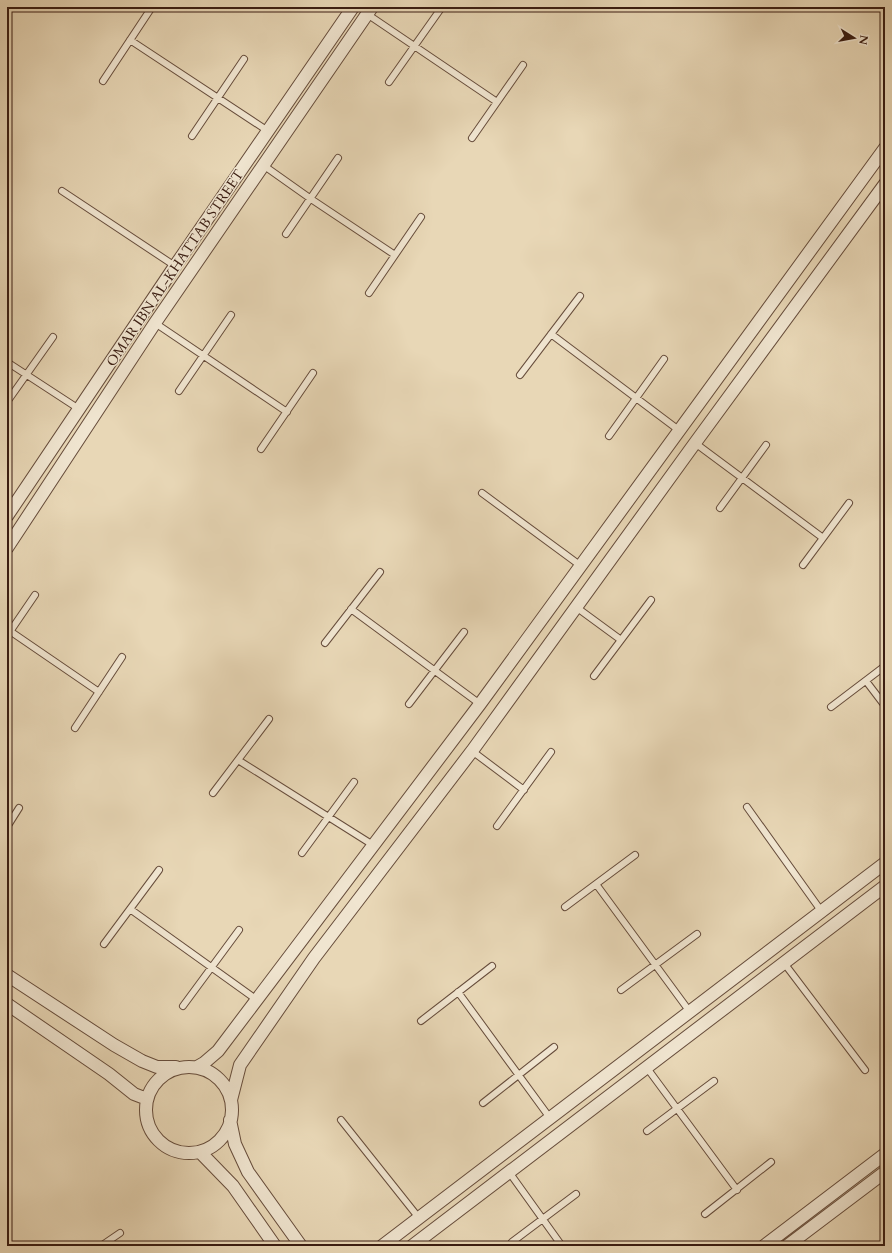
<svg xmlns="http://www.w3.org/2000/svg" width="892" height="1253" viewBox="0 0 892 1253" font-family="Cardo,serif">
<style>
.lines{fill:none;stroke-linecap:round;stroke-linejoin:round}
.lane-casing{stroke:#664c3b;stroke-width:8}
.street-casing{stroke:#664c3b;stroke-width:14}
.lane{stroke:#f0e5d0;stroke-width:6}
.street{stroke:#f0e5d0;stroke-width:12}
.labels{text-anchor:middle;dominant-baseline:central;stroke-width:3;stroke-linejoin:round;paint-order:stroke}
.street-label{font-size:14px;fill:#3a1d12;stroke:#f0e5d0}
</style>
<rect width="100%" height="100%" fill="#e8d7b6"/>
<filter id="stains"><feTurbulence type="fractalNoise" baseFrequency=".005" numOctaves="4"/><feColorMatrix values="0 0 0 0 .2 0 0 0 0 .09 0 0 0 0 .02 0 0 0 .5 -.17"/></filter>
<radialGradient id="worn" r=".72"><stop offset=".6" stop-color="#630" stop-opacity="0"/><stop offset="1" stop-color="#630" stop-opacity=".3"/></radialGradient>
<g class="lines">
<g class="lane-casing">
<path id="lane" d="M367 14 497 102
M130 40 268 131
M103 81 152 7
M389 82 442 7
M192 136 244 59
M472 138 523 65
M263 165 311 199 395 255
M62 191 175 266
M286 234 338 158
M369 293 421 217
M155 323 287 412
M551 334 680 431
M7 362 79 409
M520 375 580 296
M179 391 231 315
M7 402 53 337
M609 436 664 359
M695 443 823 538
M261 449 313 373
M482 493 581 566
M720 508 766 445
M803 565 849 503
M576 607 621 640
M351 609 480 704
M7 629 99 692
M7 636 35 595
M325 643 380 572
M594 676 651 600
M866 681 885 706
M409 704 464 632
M831 707 885 666
M75 728 122 657
M472 751 524 790
M238 760 373 845
M213 793 269 719
M747 807 822 912
M497 826 551 752
M7 827 19 808
M302 853 354 782
M596 884 690 1012
M565 907 635 855
M130 909 257 1000
M104 944 159 870
M784 963 865 1070
M621 990 697 934
M458 992 550 1118
M183 1006 239 930
M421 1021 492 966
M647 1068 737 1190
M483 1103 554 1047
M341 1120 419 1218
M647 1131 714 1081
M509 1172 562 1246
M705 1214 771 1162
M512 1242 576 1194
M101 1246 120 1233"/>
</g>
<g class="street-casing">
<path id="street" d="M7 516 175 266 353 7
M7 548 155 323 372 7
M7 975 114 1045 142 1061 157 1067H176
M7 1004 109 1074 134 1094 147 1099
M146 1110a43 43 0 1 1 86 0a43 43 0 1 1-86 0Z
M197 1067 204 1063 218 1051 480 704 885 148
M231 1100 240 1065 314 958 472 751 695 443 885 184
M230 1120 235 1144 248 1172 301 1246
M200 1152 233 1186 275 1246
M382 1246 885 863
M412 1246 885 886
M764 1246 885 1154
M787 1246 885 1172"/>
</g>
<use href="#lane" class="lane"/>
<use href="#street" class="street"/>
</g>
<g class="labels">
<g class="street-label">
<text transform="translate(175 268) rotate(-56)">OMAR IBN AL-KHATTAB STREET</text>
</g>
</g>
<rect width="892" height="1253" fill="none" stroke="#e8d7b6" stroke-width="24"/>
<rect x="8" y="8" width="876" height="1237" fill="none" stroke="#3a1d12" stroke-width="2"/>
<rect x="12" y="12" width="868" height="1229" fill="none" stroke="#3a1d12"/>
<g transform="translate(854 38) rotate(101)" stroke="#f0e5d0" stroke-width="3" paint-order="stroke">
<path d="M0-3L7 15L0 10L-7 15Z" fill="#3a1d12"/>
<text y="-6" font-size="11" font-weight="bold" text-anchor="middle" fill="#3a1d12">N</text>
</g>
<rect width="100%" height="100%" filter="url(#stains)"/>
<rect width="100%" height="100%" fill="url(#worn)"/>
</svg>
